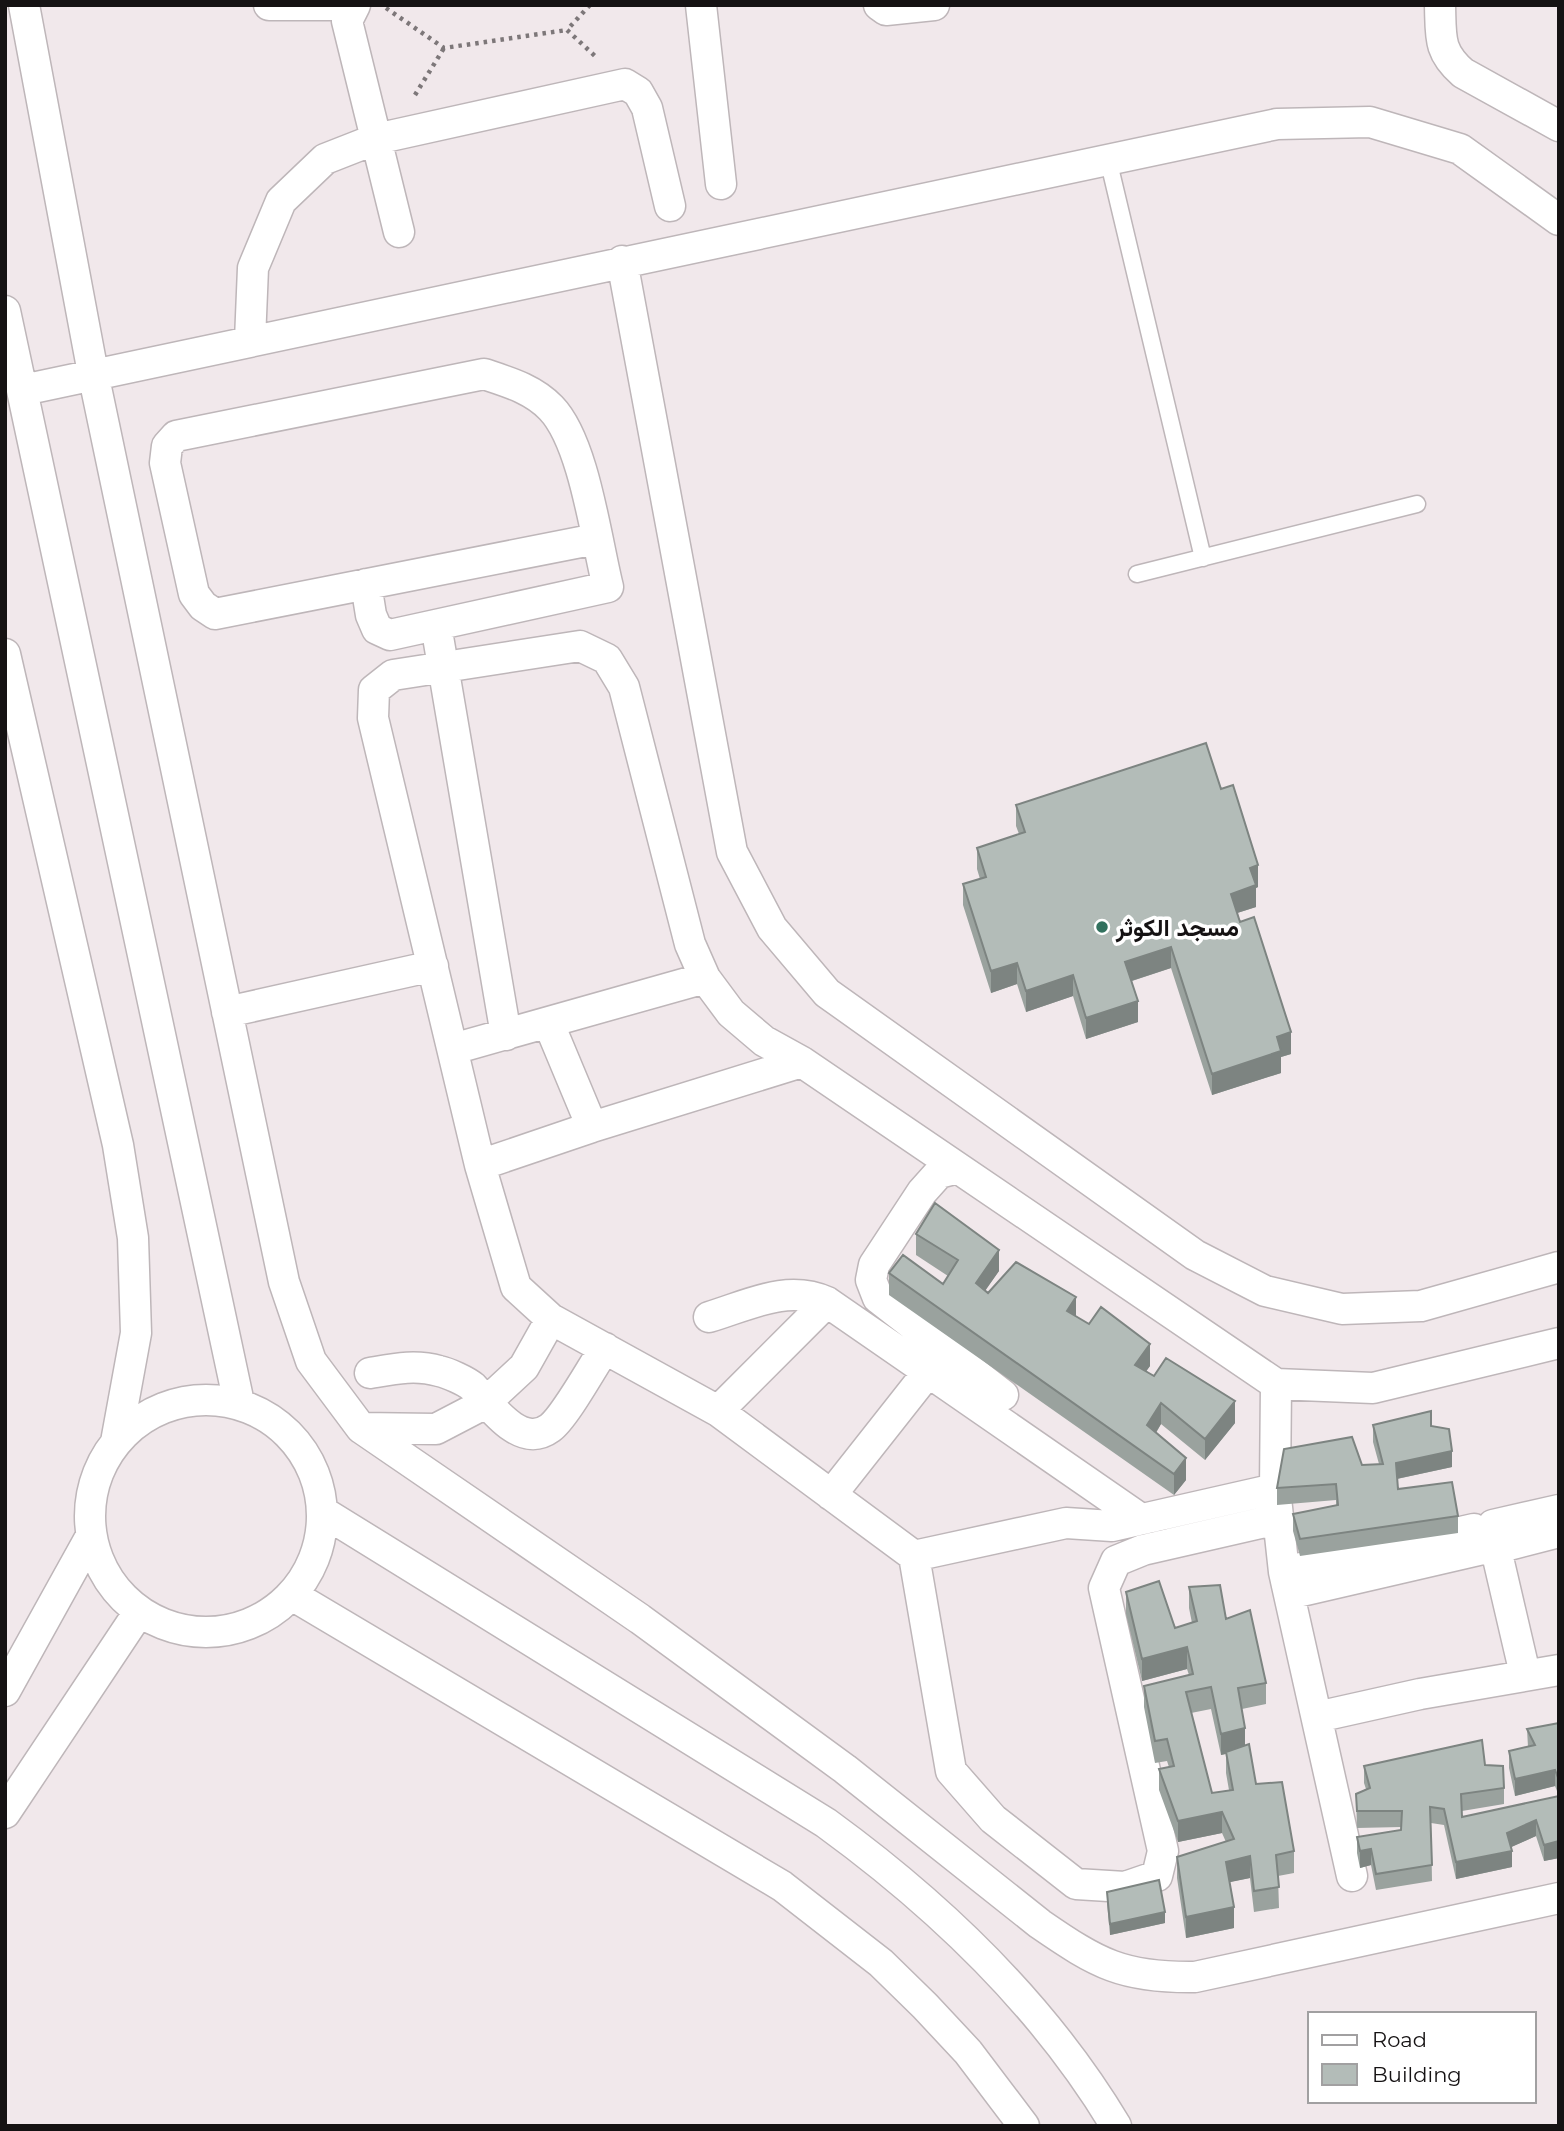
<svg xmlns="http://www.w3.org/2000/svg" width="1564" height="2131" viewBox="0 0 1564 2131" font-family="Montserrat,Vazirmatn,sans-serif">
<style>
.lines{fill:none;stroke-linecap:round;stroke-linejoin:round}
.lane-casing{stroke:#beb6b9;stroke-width:19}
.street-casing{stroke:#beb6b9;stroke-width:33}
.path{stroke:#7d7779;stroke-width:4.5;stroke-dasharray:3.5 5;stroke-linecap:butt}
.lane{stroke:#fff;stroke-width:16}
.street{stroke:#fff;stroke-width:30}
.wall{fill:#9aa29e;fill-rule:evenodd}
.shaded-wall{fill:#7d8481}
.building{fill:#b3bcb8;stroke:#7d8481;stroke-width:2}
.poi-dot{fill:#32715e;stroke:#fff;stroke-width:2.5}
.labels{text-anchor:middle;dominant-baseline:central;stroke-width:7;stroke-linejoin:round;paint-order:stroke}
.poi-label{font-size:24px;font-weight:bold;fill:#151213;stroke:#fff;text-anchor:start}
</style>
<rect width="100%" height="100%" fill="#f1e8eb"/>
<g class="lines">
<g class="lane-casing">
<path id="lane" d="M1108 159 1203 558
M1137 574 1417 504"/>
</g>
<g class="street-casing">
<path id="street" d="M24 5 93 373 284 1282 311 1361 361 1428 640 1619 845 1769 1040 1924C1098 1964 1123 1978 1195 1977L1559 1898
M269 5H341
M355 5 347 21 399 232
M701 5 721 184
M879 5 886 10 934 5
M1440 5C1441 37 1438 51 1463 73L1559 126
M622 261 732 852 772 928 827 993 1195 1255 1265 1291 1342 1309 1421 1306 1559 1267
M5 311 239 1403
M250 340 253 268 281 201 325 159 376 139 625 84 638 92 647 108 670 206
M23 390 1277 124 1370 122 1460 149 1559 220
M366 584 371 615 377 629 390 635 608 587C596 539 584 442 551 408 533 389 508 382 484 374L176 436 167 446 165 463 194 594 203 606 215 614 596 539
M436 625 506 1035
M5 654 118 1145 133 1238 136 1333 116 1442
M227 1012 433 966
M549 1024 592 1127
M453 1049 705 978
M802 1062 592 1127 480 1165 516 1287 551 1319 718 1411 914 1556
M480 1165 373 718 374 690 393 675 580 646 607 659 624 687 690 944 705 978 731 1013 764 1041 802 1062 958 1168
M709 1317C749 1305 787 1284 827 1302L1141 1519
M370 1373C393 1369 415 1364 439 1371 448 1373 466 1381 473 1387 490 1405 520 1450 550 1428 565 1417 592 1367 605 1348
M1276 1384 1275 1489 1284 1572 1352 1876
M1003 1395 878 1298 871 1280 874 1265 922 1192 939 1173 958 1168 1276 1384 1373 1388 1559 1343
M90 1516a116 116 0 1 1 232 0a116 116 0 1 1-232 0Z
M718 1411 827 1302
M361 1428 436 1429 484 1404 524 1367 551 1319
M1275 1489 1112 1526 1066 1523 914 1556 951 1771 993 1819 1076 1884 1125 1887 1157 1876 1163 1851 1104 1588 1116 1561 1143 1550 1278 1519
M831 1495 928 1372
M323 1512 826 1823C940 1906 1043 2004 1116 2126
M1493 1525 1559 1510
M1284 1572 1474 1529
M1289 1594 1479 1550
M292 1595 782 1886 881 1963 925 2006 968 2052 1024 2126
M1525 1674 1498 1558 1501 1547 1559 1532
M5 1691 91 1536
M1317 1717 1420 1694 1559 1670
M5 1813 139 1612"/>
</g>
<path class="path" d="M590 5 567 30 595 56
M386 8 444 48 567 30
M415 95 444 48"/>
<use href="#lane" class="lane"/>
<use href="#street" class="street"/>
</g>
<path class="wall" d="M1221 789 1258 887 1256 888V907L1237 913 1291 1054 1281 1057V1073L1212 1095 1171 968 1132 981 1138 1022 1086 1039 1073 996 1026 1012 1017 984 991 993 963 905V884L980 879 977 869V848L1019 834 1016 826V805Z
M916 1234 999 1271 985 1290 988 1293 1076 1316 1150 1366 1146 1371 1235 1423 1205 1460 1161 1424 1156 1433 1186 1480 1174 1495 889 1295V1273L943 1284 948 1276 916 1255Z
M1373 1425 1431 1426 1452 1467 1397 1479 1398 1489 1458 1516V1533L1300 1556 1293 1531V1514L1336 1505V1500L1277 1505V1488L1362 1465 1379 1464 1373 1442Z
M1189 1587 1226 1619 1266 1683V1704L1242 1709 1245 1745 1256 1784 1294 1851V1873L1278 1876 1279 1908 1254 1912 1250 1878 1229 1882 1234 1928 1186 1938 1177 1878V1857L1226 1842 1222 1833 1178 1842 1159 1790V1769L1169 1767 1167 1761 1155 1763 1144 1707V1686L1189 1675 1187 1669 1142 1681 1126 1614V1592L1175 1628 1192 1623 1189 1608ZM1211 1709 1221 1755 1226 1754V1773L1229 1790 1212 1793 1191 1713Z
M1559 1723V1796L1555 1786 1515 1796 1509 1768V1751L1528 1747 1527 1729Z
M1485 1765 1504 1788V1804L1462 1811V1817L1559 1796V1858L1544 1861 1536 1836 1511 1847 1512 1867 1456 1879 1444 1825 1431 1823 1432 1881 1376 1890 1371 1865 1360 1868 1357 1853V1837L1401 1830V1827L1357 1828 1356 1794 1366 1789 1364 1783V1766Z
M1107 1892 1165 1923 1110 1935 1107 1903Z"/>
<path class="shaded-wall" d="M1258 865V887L1256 888V907L1231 915V894L1250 868Z
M1171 947V968L1125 983V962Z
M1017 963V984L991 993V971Z
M1073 975V996L1026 1012V991Z
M1138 1001V1022L1086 1039V1018Z
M1291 1032V1054L1281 1057V1073L1212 1095V1074L1277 1037Z
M999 1250V1271L976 1304V1283Z
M1076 1297V1318L1067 1311Z
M1150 1344V1366L1135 1387V1365Z
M1235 1401V1423L1205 1460V1439Z
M1161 1403V1424L1147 1447V1425Z
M1452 1451V1467L1396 1479V1463Z
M1186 1458V1480L1174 1495V1474Z
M1187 1647V1669L1142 1681V1659Z
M1245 1728V1749L1221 1755V1734Z
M1555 1770V1786L1515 1796V1779Z
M1222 1812V1833L1178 1842V1821Z
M1536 1820V1836L1507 1849V1833Z
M1559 1841V1858L1544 1861V1845Z
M1371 1849V1865L1360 1868V1851Z
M1512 1851V1867L1456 1879V1862Z
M1250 1856V1878L1226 1883V1862Z
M1234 1907V1928L1186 1938V1917Z
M1165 1912V1923L1110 1935V1924Z"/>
<path class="building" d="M1206 743 1221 789 1233 785 1258 865 1250 868 1256 885 1231 894 1240 922 1254 917 1291 1032 1277 1037 1281 1051 1212 1074 1171 947 1125 962 1138 1001 1086 1018 1073 975 1026 991 1017 963 991 971 963 884 986 877 977 848 1025 832 1016 805Z
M935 1203 999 1250 976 1283 988 1293 1016 1262 1076 1297 1067 1311 1089 1324 1101 1307 1150 1344 1135 1365 1154 1376 1166 1358 1235 1401 1205 1439 1161 1403 1147 1425 1186 1458 1174 1474 889 1273 903 1255 943 1284 958 1260 916 1234Z
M1431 1411V1426L1449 1429 1452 1451 1396 1463 1398 1489 1452 1482 1458 1516 1300 1539 1293 1514 1338 1505 1336 1484 1277 1488 1284 1449 1352 1437 1362 1465 1383 1464 1373 1425Z
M1159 1581 1175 1628 1197 1621 1189 1587 1220 1585 1226 1619 1250 1610 1266 1683 1238 1688 1245 1728 1221 1734 1211 1687 1186 1692 1212 1793 1233 1790 1226 1752 1249 1744 1256 1784 1282 1782 1294 1851 1276 1855 1279 1887 1254 1891 1250 1856 1226 1862 1234 1907 1186 1917 1177 1857 1234 1839 1222 1812 1178 1821 1159 1769 1174 1766 1167 1739 1155 1741 1144 1686 1193 1674 1187 1647 1142 1659 1126 1592Z
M1559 1723V1780L1555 1770 1515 1779 1509 1751 1535 1745 1527 1729Z
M1482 1740 1485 1765 1503 1766 1504 1788 1461 1794 1462 1817 1559 1796V1841L1544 1845 1536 1820 1507 1833 1512 1851 1456 1862 1444 1809 1430 1807 1432 1865 1376 1874 1371 1849 1360 1851 1357 1837 1401 1830 1402 1811H1357L1356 1794 1370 1788 1364 1766Z
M1159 1880 1165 1912 1110 1924 1107 1892Z"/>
<circle class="poi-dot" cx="1102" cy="927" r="7"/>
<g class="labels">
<g class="poi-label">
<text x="1116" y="927">مسجد الكوثر</text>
</g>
</g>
<rect width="1564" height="2131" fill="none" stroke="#151213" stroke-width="14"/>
<rect x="1308" y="2012" width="228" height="91" fill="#ffffff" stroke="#a1a0a1" stroke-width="2"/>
<rect x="1322" y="2035" width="35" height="10" fill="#ffffff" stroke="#a1a0a1" stroke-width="2"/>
<text x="1372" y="2047" font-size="21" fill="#151213">Road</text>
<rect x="1322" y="2064" width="35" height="21" fill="#b3bcb8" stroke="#a1a0a1" stroke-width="2"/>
<text x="1372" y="2082" font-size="21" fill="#151213">Building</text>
</svg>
